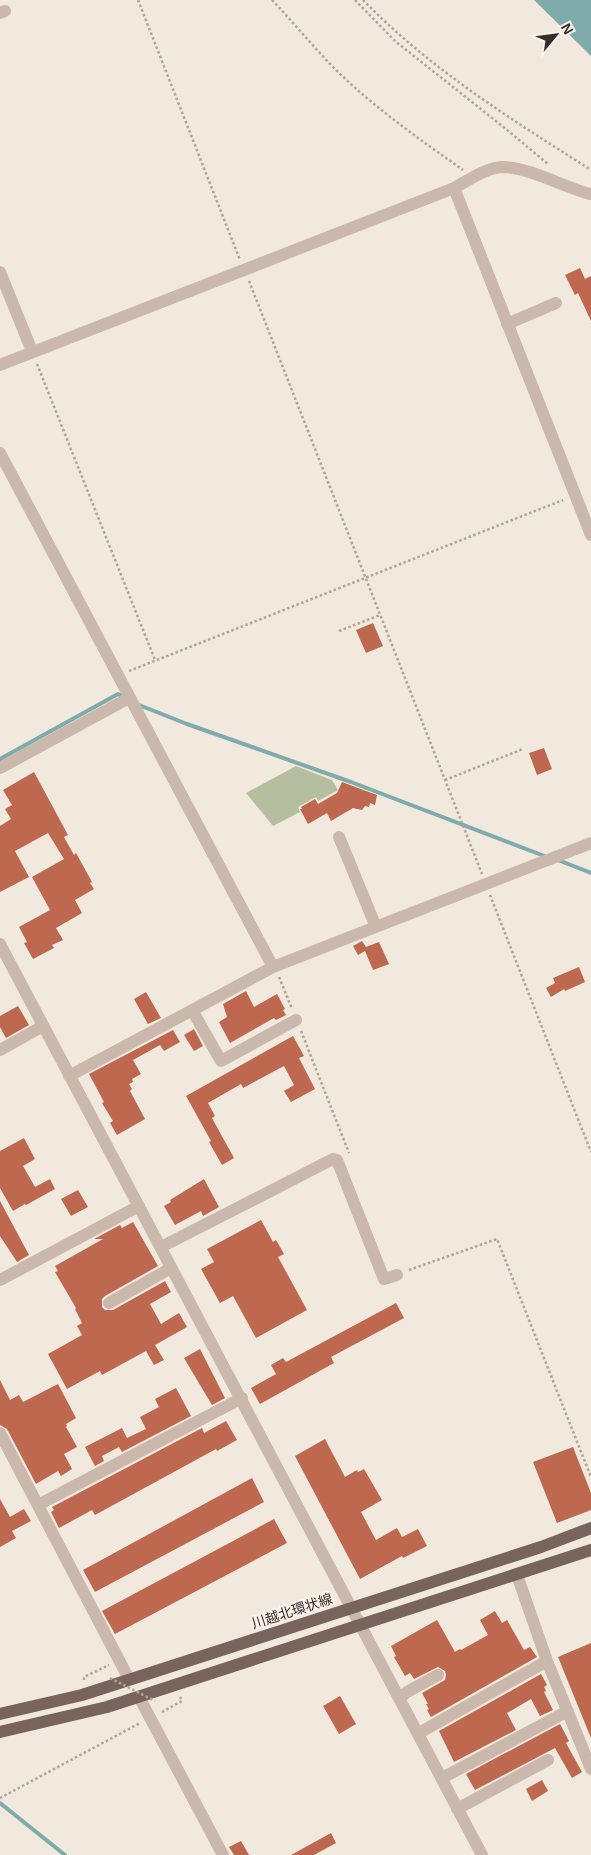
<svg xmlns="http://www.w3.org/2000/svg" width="591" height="1855" viewBox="0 0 591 1855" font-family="Arial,'Noto Sans JP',sans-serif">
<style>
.green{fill:#b5bf9f}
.water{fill:#7fabac}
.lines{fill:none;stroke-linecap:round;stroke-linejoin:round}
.stream{stroke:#7fabac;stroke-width:4}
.building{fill:#be684f}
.path{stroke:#b4a295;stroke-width:2.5;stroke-dasharray:2.5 2.5;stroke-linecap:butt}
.minor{stroke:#c9b8ab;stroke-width:12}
.major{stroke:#78645c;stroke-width:12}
.path-bridge{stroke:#b4a295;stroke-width:2.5;stroke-dasharray:2.5 2.5;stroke-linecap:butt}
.labels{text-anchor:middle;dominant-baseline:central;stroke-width:4.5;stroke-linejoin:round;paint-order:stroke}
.street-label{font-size:14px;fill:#372d2a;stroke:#f9f2ea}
</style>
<rect width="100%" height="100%" fill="#f1e8de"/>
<path class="green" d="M296 766 332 780 338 790 318 801 316 797 298 807 300 812 273 826 246 793Z"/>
<path class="water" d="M534 0H591V56Z"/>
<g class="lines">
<path class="stream" d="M139 705 187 724 351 782 547 857
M0 759 118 694 124 697
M558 860 591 873
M0 1803 65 1855"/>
</g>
<path class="building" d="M580 268 585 279 591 276V321L578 293 575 295 565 275Z
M373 623 383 646 366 653 356 630Z
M544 748 552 769 537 775 529 753Z
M34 772 68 835 64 837 74 855 76 853 92 882 90 883 94 889 75 900 82 913 56 928 63 940 52 945 54 948 33 959 24 943 27 942 19 927 50 910 32 877 64 859 48 833 15 851 29 877 0 892V826L11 819 5 809 12 805 3 790Z
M342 782 377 795 375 805 370 803 369 807 365 806 362 810 353 808 331 821 327 813 308 824 300 809H302L301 807 315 799 318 804 337 793Z
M362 941 366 947 379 942 389 964 373 970 365 951 358 955 353 946Z
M579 967 585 982 565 991 564 989 551 997 546 988 555 983 553 978Z
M246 991 254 1007 277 994 285 1009 283 1010 286 1015 276 1020 274 1018 230 1043 219 1022 227 1017 223 1004Z
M146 992 161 1018 148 1024 134 999Z
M18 1006 29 1025 6 1038 0 1027V1016Z
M194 1029 203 1046 194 1051 184 1035Z
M173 1030 180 1042 164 1051 160 1045 133 1060 141 1074 132 1079 133 1082 129 1084 132 1089 130 1091 145 1119 117 1135 110 1123 113 1121 102 1103 104 1102 89 1074Z
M293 1036 304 1056 299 1058 315 1089 291 1102 284 1091 294 1085 284 1066 243 1088 241 1084 208 1103 215 1116 212 1118 234 1158 222 1165 209 1142 211 1141 186 1096Z
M24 1138 35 1159 23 1166 35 1187 50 1179 55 1189 26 1205 25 1204 13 1211 0 1188V1151Z
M204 1179 219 1207 203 1216 201 1211 175 1225 164 1206 171 1202 170 1200Z
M78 1190 88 1207 71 1216 61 1199Z
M0 1201 29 1255 17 1262 0 1236Z
M261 1220 273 1242 276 1240 284 1254 278 1257 307 1310 256 1338 233 1296 220 1303 201 1269 214 1262 207 1249Z
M133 1222 158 1266 105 1296 102 1299V1307L105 1310H113L165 1281 171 1292 150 1304 161 1324 179 1313 187 1327 155 1345 164 1360 154 1365 146 1351 102 1375 100 1371 67 1389 48 1354 82 1335 77 1326 82 1323 75 1309 76 1308 55 1272 58 1271 55 1266 103 1239H94L120 1225 122 1228Z
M396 1303 404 1318 331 1357 334 1363 260 1404 251 1388 276 1374 271 1365 283 1358 286 1362Z
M200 1349 225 1398 212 1405 184 1358Z
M0 1380 10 1400 19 1395 23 1402 58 1384 76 1418 66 1424 67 1426 66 1427 77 1447 64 1454 72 1469 61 1476 58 1471 36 1484 7 1429 0 1425Z
M176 1388 191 1416 122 1452 119 1447 102 1456 104 1461 95 1466 85 1447 122 1428 127 1438 146 1429 140 1417 159 1407 155 1399Z
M226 1421 237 1440 217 1451 216 1449 95 1515 92 1510 59 1528 51 1512 54 1510 52 1507 202 1428 204 1433Z
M325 1439 345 1477 357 1470 358 1472 364 1469 382 1500 361 1512 376 1540 397 1528 402 1537 418 1529 427 1546 403 1558 402 1556 360 1579 295 1456Z
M573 1447 591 1493V1510L557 1523 533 1462Z
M252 1478 264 1502 95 1592 83 1570Z
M0 1499 10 1517 24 1509 31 1521 12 1531 16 1538 0 1547Z
M274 1519 287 1543 115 1634 102 1611Z
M495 1611 502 1623 507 1620 524 1650 530 1647 537 1657 431 1717 427 1710 429 1709 426 1704H428L422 1693 445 1680 446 1675 445 1671 438 1667 414 1679 410 1673 405 1676 394 1657 396 1656 391 1646 437 1620 455 1652 460 1649 461 1650 488 1635 480 1620Z
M591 1643V1738L558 1657Z
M541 1674 547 1685 544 1687 546 1691 544 1692 553 1710 540 1716 531 1699 507 1713 516 1730 454 1762 439 1731Z
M340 1696 356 1724 339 1734 323 1706Z
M560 1724 569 1741 566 1743 582 1772 572 1778 555 1748 475 1790 466 1774Z
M542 1780 548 1791 532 1801 526 1789Z
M331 1833 336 1843 314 1855H291Z
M241 1841 249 1855H234L229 1847Z"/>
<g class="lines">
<path class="path" d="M138 0 240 260
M272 0C294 23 314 48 337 71 375 108 419 139 463 170
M355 0 395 41 506 129 548 164
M363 0C430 69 511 119 591 170
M249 281 482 874
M37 364 155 660
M339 631 380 615
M129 671 563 500
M445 780 523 749
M490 895 591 1152
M279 977 292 1009
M301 1031 349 1153
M409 1270 497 1239 591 1477
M84 1680V1677L109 1665
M162 1712 182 1701 180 1697
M0 1798 140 1723"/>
<path class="minor" d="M0 13 5 11
M454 188 591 535
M0 272 32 351
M507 324 556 303
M0 365 454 188C469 180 487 167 504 167 530 168 564 187 590 194
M0 453 273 967
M0 768 129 698
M339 837 376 927
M0 944 482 1855
M192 1010 221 1061 296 1020
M0 1050 43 1026
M69 1076 273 967 591 843
M161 1247 333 1159 337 1160 384 1279 397 1275
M0 1280 139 1206
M109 1303 171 1268
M0 1433 129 1679
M38 1505 242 1398
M517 1575 547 1661 591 1769
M139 1697 223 1855
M400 1698 407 1692 438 1675
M419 1733 547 1661
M442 1778 568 1711
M457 1809 548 1760"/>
<path class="major" d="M0 1714 82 1695 541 1547 591 1528
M0 1732 107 1707 591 1550"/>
<path class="path-bridge" d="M110 1678 155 1701"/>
</g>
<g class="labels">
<g class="street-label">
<text transform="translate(292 1611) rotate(-18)">川越北環状線</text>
</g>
</g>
<g transform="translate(556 35) rotate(61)" stroke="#f9f2ea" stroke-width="4" paint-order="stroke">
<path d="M0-4L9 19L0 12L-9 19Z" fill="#372d2a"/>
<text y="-8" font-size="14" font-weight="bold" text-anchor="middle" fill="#372d2a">N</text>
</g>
</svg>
